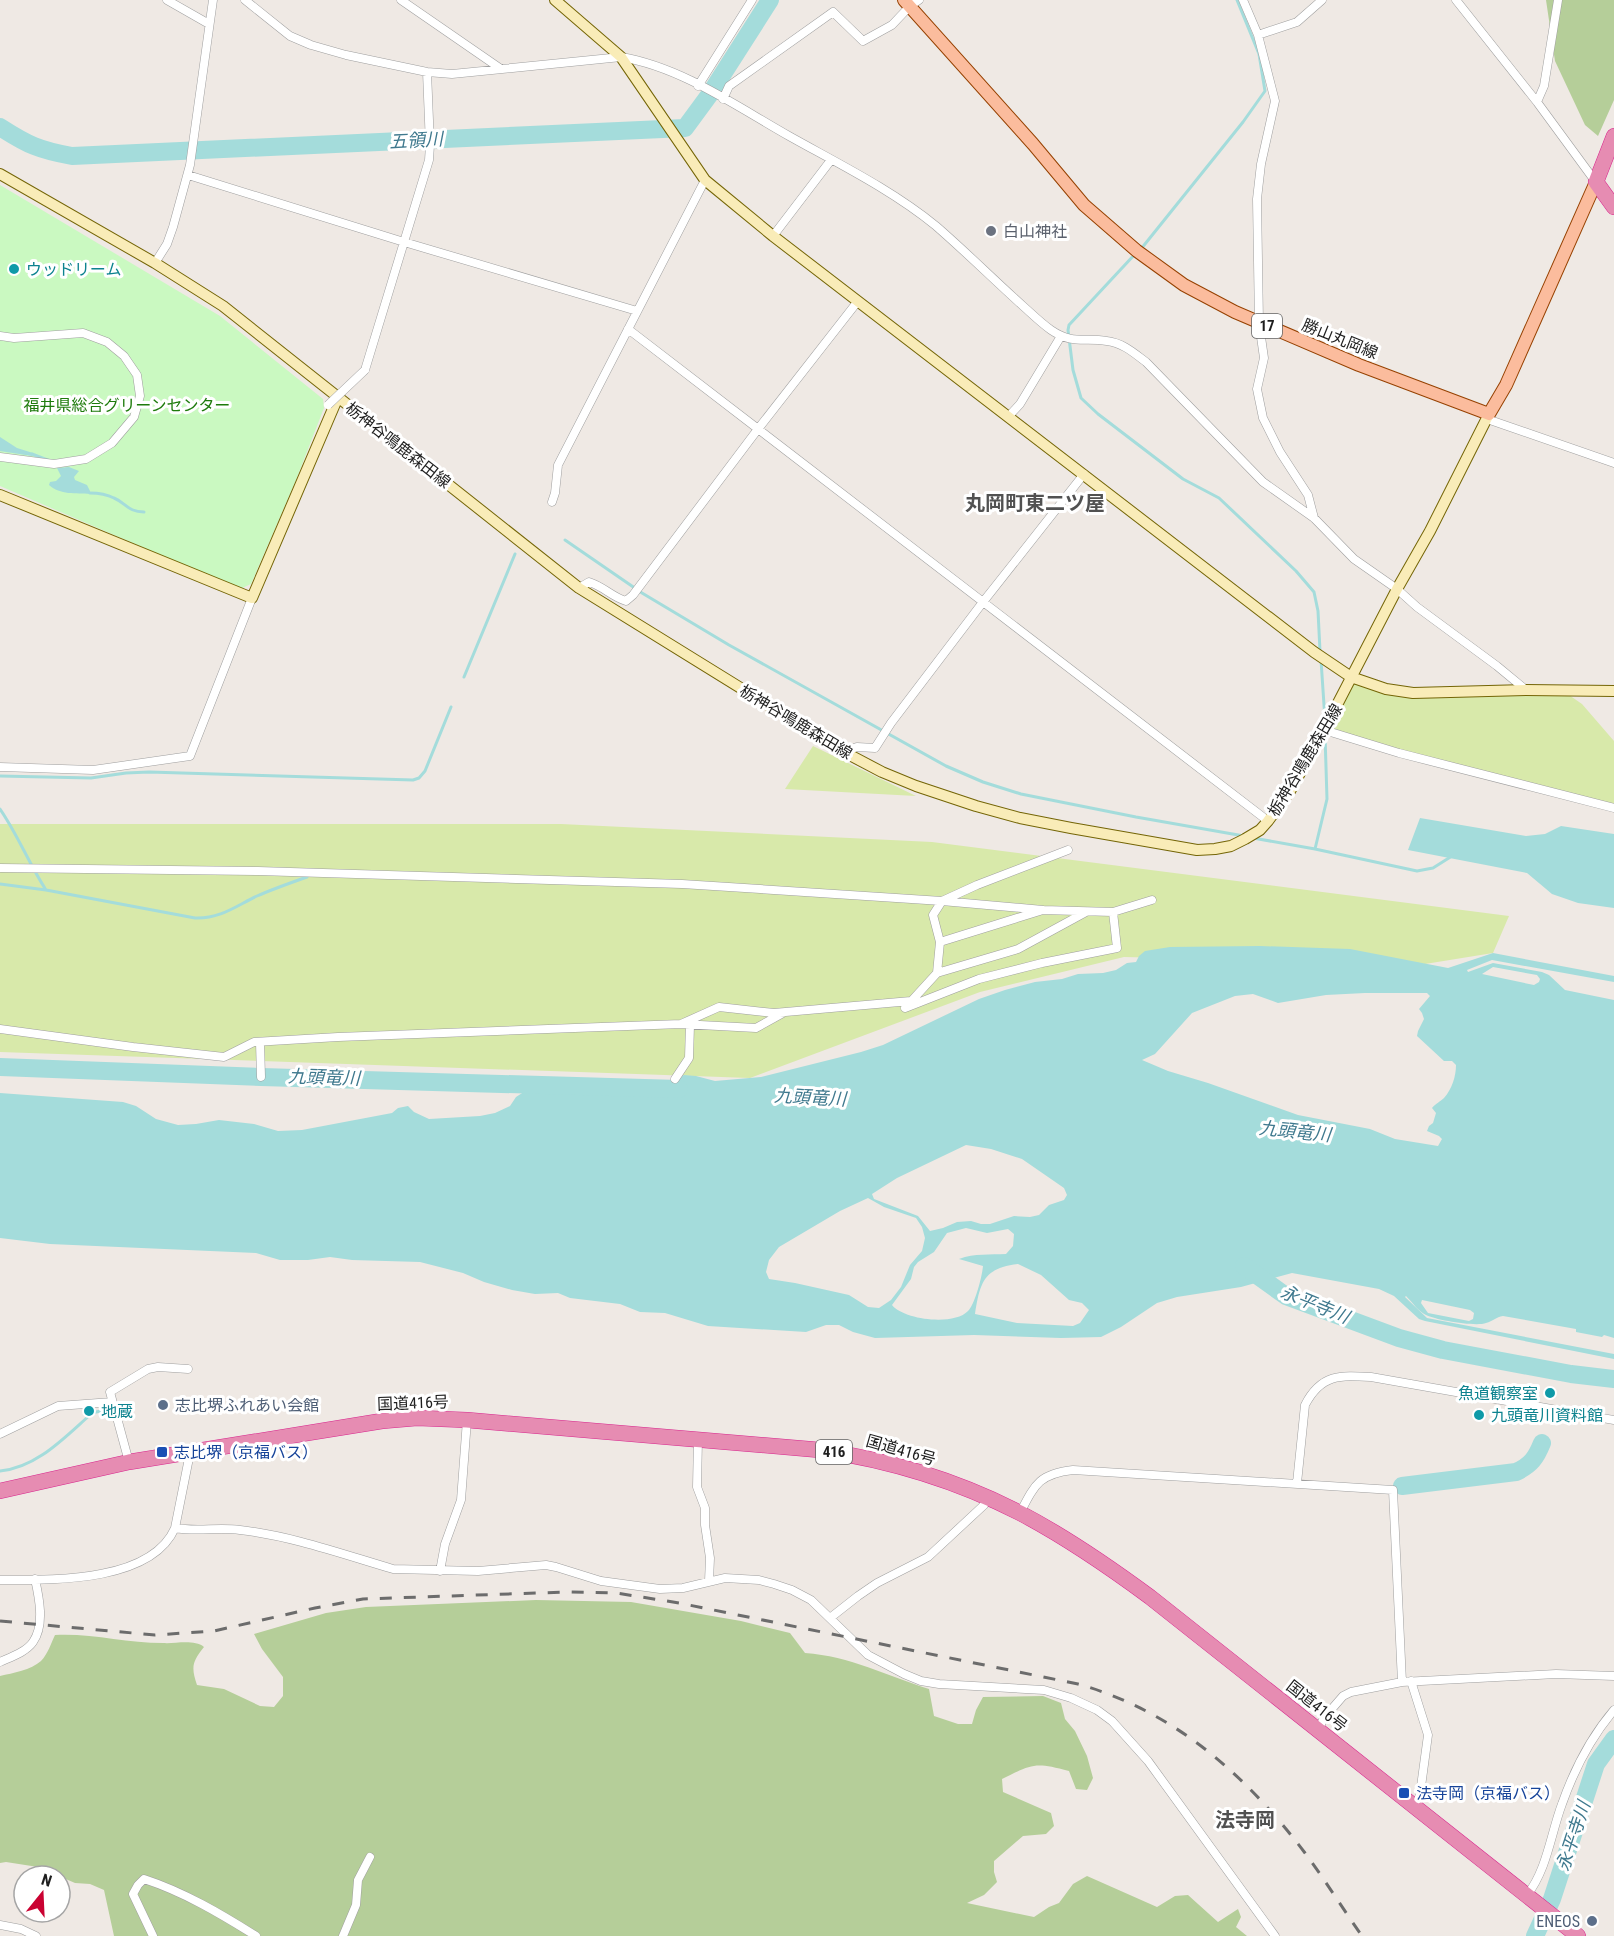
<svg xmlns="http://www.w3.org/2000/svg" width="1614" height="1936" viewBox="0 0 1614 1936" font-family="'Roboto Condensed','Noto Sans JP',sans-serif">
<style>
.grass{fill:#d8e9aa}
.forest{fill:#b5ce99}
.park{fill:#caf9c1}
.water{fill:#a4dcdb;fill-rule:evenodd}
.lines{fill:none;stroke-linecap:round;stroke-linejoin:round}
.stream{stroke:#a4dcdb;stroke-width:3}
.river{stroke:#a4dcdb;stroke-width:18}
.street-casing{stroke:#9f9f9f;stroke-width:9}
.secondary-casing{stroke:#746506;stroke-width:12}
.primary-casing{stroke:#964101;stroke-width:14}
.highway-casing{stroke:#d8268e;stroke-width:16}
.street{stroke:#fff;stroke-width:8}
.secondary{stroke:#f9ecb8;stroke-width:10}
.primary{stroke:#fbbc9d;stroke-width:12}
.highway{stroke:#e68cb2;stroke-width:15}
.rail{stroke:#6c6c6c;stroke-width:3;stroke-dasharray:12 12;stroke-linecap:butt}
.street-bridge-casing{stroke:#9f9f9f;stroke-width:9;stroke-linecap:butt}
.street-bridge{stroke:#fff;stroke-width:8}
.worship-dot{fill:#6b7280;stroke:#fff;stroke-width:2}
.culture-dot{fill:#0f9aa8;stroke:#fff;stroke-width:2}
.service-dot{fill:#5c6f8a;stroke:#fff;stroke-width:2}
.transit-dot{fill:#1a4fb4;stroke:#fff;stroke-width:2}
.labels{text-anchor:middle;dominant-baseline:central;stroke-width:6;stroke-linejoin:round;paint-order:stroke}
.shield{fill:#fff;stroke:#626262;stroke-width:1.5}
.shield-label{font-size:15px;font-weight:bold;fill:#1e1e1e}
.worship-label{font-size:16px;fill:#5b616d;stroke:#fff;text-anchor:start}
.culture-label{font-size:16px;fill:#0d838f;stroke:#fff;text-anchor:start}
.street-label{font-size:16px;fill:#1e1e1e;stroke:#fff}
.park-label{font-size:16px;fill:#1e7b0c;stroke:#fff}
.service-label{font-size:16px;fill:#4e5e75;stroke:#fff;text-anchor:start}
.transit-label{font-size:16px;fill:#164399;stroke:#fff;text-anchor:start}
.water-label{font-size:18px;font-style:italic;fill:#3f798e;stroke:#fff}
.quarter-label{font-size:20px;font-weight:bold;fill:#515151;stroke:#fff}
</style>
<rect width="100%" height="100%" fill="#efe9e4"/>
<path class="grass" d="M1351 677 1386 689 1566 693 1582 704 1614 741V808L1324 730Z
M813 746 916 796 785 789Z
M0 824H561L932 842 1509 916 1493 953 1425 964 1124 957 980 992 750 1078 0 1052Z"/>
<path class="forest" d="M1546 0H1614V100L1598 136 1585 125 1555 61Z
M536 1600 631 1602 741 1621 790 1633 805 1653C850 1656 887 1676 929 1689L934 1716 958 1724H972L976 1710 983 1697 1043 1696 1061 1703 1065 1719 1075 1731 1087 1756 1093 1778 1087 1790 1076 1789 1069 1771C1034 1762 1033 1764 1002 1779L1003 1792 1051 1813 1054 1826 1046 1834 1023 1836 994 1861V1872L997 1882 984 1895 967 1903 1034 1917 1049 1907 1059 1903 1073 1884 1087 1876 1157 1907 1175 1896 1188 1895 1218 1922 1238 1909 1241 1917 1236 1927 1247 1936H114L104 1890 90 1884 75 1883 38 1867 6 1862 0 1863V1676C13 1673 31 1670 41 1661 48 1654 51 1643 55 1635 91 1633 126 1643 163 1643 175 1644 194 1639 204 1647 192 1662 191 1667 197 1685L224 1689 260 1706 274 1707 283 1696V1677L262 1649 254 1634 326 1613 366 1607Z"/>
<path class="park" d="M0 185 220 316 323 399 324 408 296 480 251 584 240 589 0 486Z"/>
<path class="water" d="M0 437 17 448 33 453 32 456 0 451Z
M69 467 79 471 74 477 75 480 87 485 90 491V494C76 493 60 495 49 485L50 482 56 481 61 476 57 468Z
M1420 818 1526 836 1545 834 1561 826 1614 834V908L1578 903 1552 894 1527 873 1408 850Z
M1260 946 1350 949 1448 968 1493 953 1614 976V982L1492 960 1467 970 1468 972 1493 963 1542 972 1549 975 1565 990 1614 1000V1338L1604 1335 1602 1337 1576 1332V1329L1503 1316C1496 1317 1493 1321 1486 1323 1476 1327 1436 1320 1426 1315 1419 1312 1412 1302 1406 1296L1405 1297 1427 1318 1614 1354V1359L1425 1321 1419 1319 1394 1296 1379 1289 1292 1273 1241 1287 1177 1297 1157 1303 1121 1327 1101 1337 1061 1338 974 1335 875 1338 853 1332 839 1325H826L806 1332 708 1326 665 1313 640 1312 620 1304 570 1298 558 1293 535 1294 512 1290 484 1282 463 1273 420 1262 352 1260 330 1257 308 1260H280L256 1253 50 1244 0 1238V1093L123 1102 136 1106 156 1119 178 1125 196 1124 219 1120 254 1124 278 1131 302 1130 392 1113 398 1108 408 1106 414 1112 429 1119 480 1116 495 1113 510 1106 516 1097 533 1086 551 1082H606L617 1088 637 1092 652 1090 684 1075 696 1076 715 1081 761 1077 861 1052 883 1045 979 999 1005 990 1035 982 1062 979 1078 974 1103 973 1116 970 1127 963 1136 962 1139 956 1145 951 1170 947ZM1493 967 1537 975 1540 979 1539 982 1534 985 1482 974ZM1365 993H1427L1430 996 1419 1009 1422 1013 1424 1019 1418 1031 1417 1036 1444 1061H1452L1456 1065C1456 1076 1452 1089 1444 1098 1440 1102 1436 1103 1432 1108L1436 1113 1433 1123 1429 1126 1427 1131 1439 1136 1442 1139 1438 1146 1395 1139 1370 1129 1298 1115 1208 1083 1168 1071 1142 1060 1155 1054 1192 1013 1235 996 1253 994 1278 1003 1326 995ZM966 1145 991 1149 1022 1159 1064 1188 1067 1195 1064 1200 1049 1205 1039 1215 1030 1217 1014 1216 990 1224H981L971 1221 957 1222 943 1228 930 1231 918 1216 874 1199 872 1194 897 1178ZM868 1198 884 1207 916 1218 922 1227 925 1238 922 1251 910 1265 901 1287 891 1300 879 1308 868 1307 849 1295 795 1283 769 1279 766 1272 769 1260 779 1247 840 1211ZM966 1228 987 1233 1008 1229 1014 1234 1013 1246 1006 1254C990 1255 975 1253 959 1259L983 1266C982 1277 975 1304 968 1311 954 1326 904 1320 892 1305L911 1279 914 1267 918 1262 934 1252 947 1233ZM1018 1264 1041 1275 1069 1300 1082 1303 1089 1310 1080 1323 1073 1326 1017 1323 975 1314C980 1282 984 1268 1018 1264ZM1422 1300 1470 1310 1474 1313 1473 1319 1469 1321 1428 1313 1421 1303Z"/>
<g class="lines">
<path class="stream" d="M1141 249 1243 122 1265 91 1259 54 1237 0
M1136 253 1069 325 1068 330 1073 370 1081 398 1098 414 1183 479 1219 498 1296 571 1314 592 1318 611 1320 651
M32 454 50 461
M90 493C99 493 106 494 114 498 126 503 128 512 144 512
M565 540 642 593 729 645 946 766 983 782 1021 794 1136 817 1244 836
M1321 660 1325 720
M464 677 515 554
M0 776 91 778 126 773 149 772 413 780 419 778 425 771 451 707
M0 809C18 835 29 864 46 890
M1253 838 1315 849 1417 871 1433 868 1452 856
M1315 849 1327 799 1325 735
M0 884 46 890 195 918C220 919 236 906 257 896 273 889 290 883 307 877
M0 1471C36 1468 64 1438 90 1415L96 1412 106 1410"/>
<path class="river" d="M0 127C28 145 39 150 72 156L685 128 710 94 770 0
M0 1067 261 1077 679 1089
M1244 1266 1286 1296 1399 1338 1443 1350 1571 1374 1614 1379
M1402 1486 1516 1472C1531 1465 1536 1458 1542 1443
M1535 1936 1552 1899 1596 1764 1614 1739"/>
<g class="street-casing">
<path id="street" d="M167 0 209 24
M245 0 290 36 311 45 346 55 427 72 452 74 621 57C681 67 736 106 789 136 839 164 892 190 936 226 966 252 994 280 1023 306 1032 314 1041 323 1051 330 1073 345 1084 337 1107 341 1123 343 1134 353 1146 362L1263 482 1314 518 1354 559 1397 589 1417 607 1497 666 1526 690
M401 0 501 69
M1243 0 1258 35
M1456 0 1537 102 1595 181
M698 86 752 0
M723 99 729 86 833 12 863 41 892 25 910 6 919 0
M1537 102 1544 86 1558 0
M188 175 404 242 637 311
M773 236 831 160
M155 263 167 244 173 227 190 165 213 0
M628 329 1268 821
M0 336 14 338 83 333 107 342 124 356 137 375 140 396 134 417 112 443 86 459 54 464 0 457
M365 370 429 160 430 145 427 72
M1009 416 1020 404 1061 336
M1487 419 1614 463
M552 502 555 493 558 465 705 180
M1314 518 1308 495 1280 452 1263 418 1257 389 1264 358 1259 323 1257 199 1261 164 1275 101 1258 35 1297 22 1322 0
M579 588 589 582C603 586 612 597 626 601L633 595 758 429 858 301
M1324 730 1399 753 1614 808
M844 752 857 747 875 748 891 723 983 602 1084 474
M0 767 93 770 190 756 252 598
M1068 850 977 885 942 901 933 915 940 942 1043 910 1113 912 1152 900
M0 868 258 871 682 884 942 901 1043 910
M940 942 937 973 1018 949 1086 912
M937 973 905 1008 979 979 1042 963 1117 948 1113 912
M783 1013 756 1028 681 1024 719 1007 774 1013 911 1001
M0 1029 133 1047 224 1057 254 1042 338 1037 681 1024
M260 1042 261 1077
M675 1079 689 1058 690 1025
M0 1434 58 1406 112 1402
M698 1439 697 1487 705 1508V1525L710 1558 709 1581
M129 1462 110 1392 148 1369 158 1367 188 1369
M1297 1483 1305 1405C1321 1374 1340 1375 1371 1377L1614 1420
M1020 1513C1035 1484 1039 1474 1073 1470L1393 1490 1402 1682
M175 1528 190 1453
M440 1571 445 1544 461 1500 467 1420
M0 1580C50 1580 151 1583 175 1528 197 1532 218 1527 240 1530 292 1536 342 1554 393 1569L478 1571 546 1565 556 1567 601 1581 660 1589 683 1588 725 1578 759 1580 774 1584 792 1590 811 1600 868 1655 904 1674 921 1681 939 1684 1044 1690 1071 1698 1097 1710 1112 1721 1148 1761 1275 1936
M830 1618 858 1596 877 1583 928 1557 984 1505 987 1497
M0 1662C11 1657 26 1652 33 1642 45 1625 39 1597 35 1579
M1411 1681 1428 1735 1420 1794 1416 1807
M1318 1730 1324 1718 1343 1696 1351 1692 1402 1682 1556 1674 1614 1676
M1527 1895C1547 1870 1551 1833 1562 1804 1574 1770 1591 1737 1614 1710
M0 1925 21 1929 36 1936
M153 1936 133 1894 138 1885 144 1879C184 1892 221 1914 256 1936
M343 1936 356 1905 358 1880 370 1857"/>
</g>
<g class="secondary-casing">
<path id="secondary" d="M555 0 621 57 705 180 773 236 1314 652 1351 677 1386 689 1413 693 1526 690 1614 691
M0 174 155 263 223 306 579 588 844 752 882 772 916 786 976 806 1020 818 1071 828 1197 850 1215 849 1231 846 1245 839 1260 830 1268 821 1290 791 1324 730 1397 589 1430 531 1489 414
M0 495 252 598 338 397"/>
</g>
<g class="primary-casing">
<path id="primary" d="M904 0 1033 144 1084 205 1137 251 1184 285 1235 312 1359 365 1489 414 1506 385 1596 182"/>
</g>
<g class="highway-casing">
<path id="highway" d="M1614 136 1596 182 1614 207
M0 1491 129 1462 382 1421 417 1418 467 1420 820 1450C888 1460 958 1481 1020 1513 1066 1537 1108 1566 1150 1597L1578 1936"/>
</g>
<use href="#street" class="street"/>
<use href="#secondary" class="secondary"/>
<use href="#primary" class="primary"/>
<use href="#highway" class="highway"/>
<path class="rail" d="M0 1621 155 1635 214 1631 315 1608 363 1599 566 1592 616 1593 679 1603 1078 1684C1174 1711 1246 1775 1305 1853 1325 1880 1343 1909 1362 1936"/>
<g class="street-bridge-casing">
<path id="street-bridge" d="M328 405 365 370"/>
</g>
<use href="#street-bridge" class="street-bridge"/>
</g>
<circle class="worship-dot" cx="991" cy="231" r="6"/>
<g class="culture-dot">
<circle cx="14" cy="269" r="6"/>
<circle cx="1550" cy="1393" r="6"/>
<circle cx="89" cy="1411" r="6"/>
<circle cx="1479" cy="1415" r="6"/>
</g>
<g class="service-dot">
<circle cx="163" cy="1405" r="6"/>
<circle cx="1592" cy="1921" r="6"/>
</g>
<g class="transit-dot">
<rect x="156" y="1446" width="12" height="12" rx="3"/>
<rect x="1398" y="1787" width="12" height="12" rx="3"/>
</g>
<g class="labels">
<g class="shield">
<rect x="1252" y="314" width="30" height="24" rx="4.5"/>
<rect x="816" y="1440" width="36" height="24" rx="4.5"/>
</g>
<g class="shield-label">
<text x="1267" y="326">17</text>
<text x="834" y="1452">416</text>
</g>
<g class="worship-label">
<text x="1003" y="231">白山神社</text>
</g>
<g class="culture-label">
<text x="26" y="269">ウッドリーム</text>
<text x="1538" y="1393" text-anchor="end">魚道観察室</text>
<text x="101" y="1411">地蔵</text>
<text x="1491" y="1415">九頭竜川資料館</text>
</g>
<g class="street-label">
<text transform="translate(1340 339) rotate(22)">勝山丸岡線</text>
<text transform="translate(398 445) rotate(38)">栃神谷鳴鹿森田線</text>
<text transform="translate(796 722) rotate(31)">栃神谷鳴鹿森田線</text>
<text transform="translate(1305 760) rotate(-59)">栃神谷鳴鹿森田線</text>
<text transform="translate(413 1403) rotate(-2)">国道416号</text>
<text transform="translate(901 1450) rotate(16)">国道416号</text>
<text transform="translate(1317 1706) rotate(38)">国道416号</text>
</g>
<g class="park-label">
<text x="127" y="405">福井県総合グリーンセンター</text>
</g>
<g class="service-label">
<text x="175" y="1405">志比堺ふれあい会館</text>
<text x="1580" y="1921" text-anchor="end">ENEOS</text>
</g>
<g class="transit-label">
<text x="174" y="1452">志比堺（京福バス）</text>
<text x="1416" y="1793">法寺岡（京福バス）</text>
</g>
<g class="water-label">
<text transform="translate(416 140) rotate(-3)">五領川</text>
<text transform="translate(324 1077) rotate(2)">九頭竜川</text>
<text transform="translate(810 1097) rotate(3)">九頭竜川</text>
<text transform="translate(1295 1131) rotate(6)">九頭竜川</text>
<text transform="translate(1315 1304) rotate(22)">永平寺川</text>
<text transform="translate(1573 1836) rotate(-72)">永平寺川</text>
</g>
<g class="quarter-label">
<text x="1035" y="503">丸岡町東二ツ屋</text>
<text x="1245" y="1820">法寺岡</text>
</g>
</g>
<g transform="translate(42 1894) rotate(18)"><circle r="28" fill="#ffffff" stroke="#a5a5a5" stroke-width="1.5"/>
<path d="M0-4.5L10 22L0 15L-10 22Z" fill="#ca0232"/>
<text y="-9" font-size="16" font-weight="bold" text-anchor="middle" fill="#1e1e1e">N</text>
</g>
</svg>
